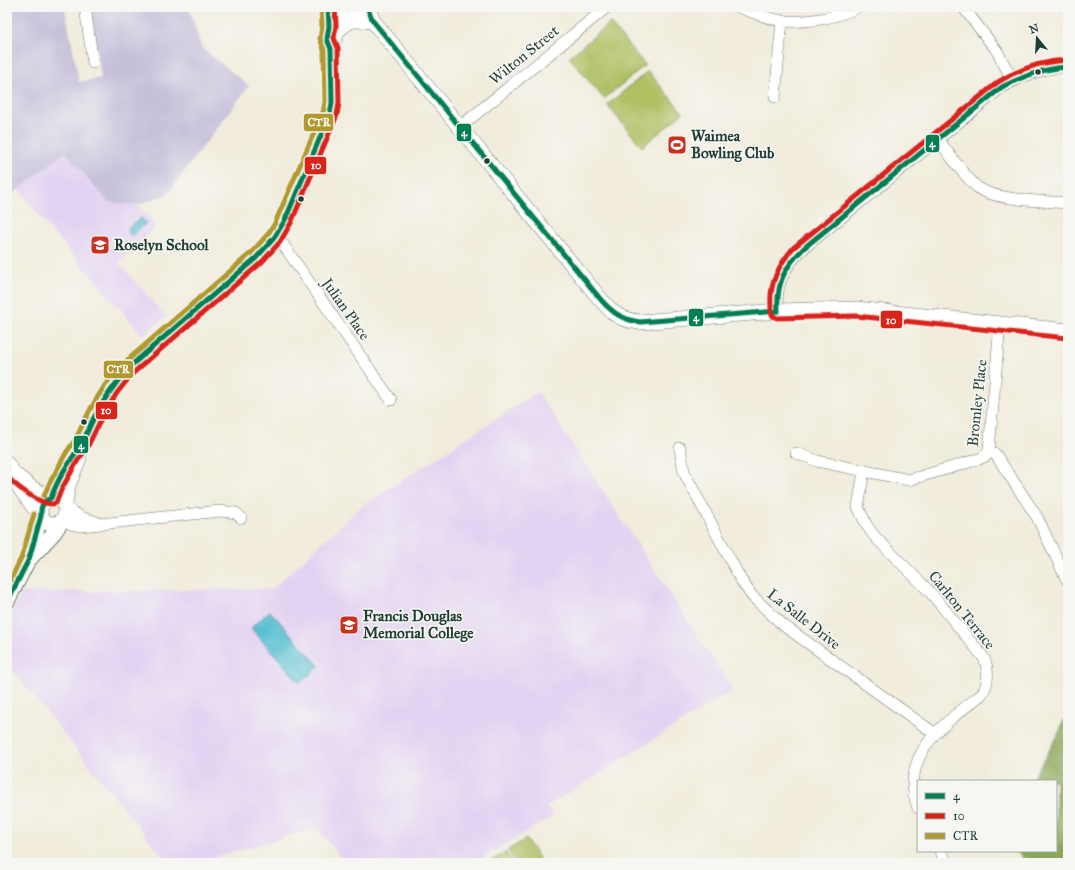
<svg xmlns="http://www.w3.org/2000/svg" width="1075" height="870" viewBox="0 0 1075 870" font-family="'IM FELL Great Primer',serif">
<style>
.built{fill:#e3d3f2}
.industrial{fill:#c6c0da}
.green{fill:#afbf62;stroke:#677e4b}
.forest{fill:#8ba658;stroke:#557246}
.water{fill:#56c0d2;stroke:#3a7e83}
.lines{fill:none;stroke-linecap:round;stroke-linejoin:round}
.minor-casing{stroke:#687a6e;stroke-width:12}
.tertiary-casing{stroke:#687a6e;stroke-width:16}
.secondary-casing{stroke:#687a6e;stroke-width:16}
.minor{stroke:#fff;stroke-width:11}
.tertiary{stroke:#fff;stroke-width:14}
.secondary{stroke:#fff;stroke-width:15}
.bus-1-casing{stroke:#f6f6f2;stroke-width:8}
.bus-2-casing{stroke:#f6f6f2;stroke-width:8}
.bus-3-casing{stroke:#f6f6f2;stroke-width:8}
.bus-1{stroke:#017e52;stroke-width:5}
.bus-2{stroke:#da241a;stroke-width:5}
.bus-3{stroke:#b1992f;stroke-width:5}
.bus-dot{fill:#1f3d34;stroke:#f6f6f2;stroke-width:1.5}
.labels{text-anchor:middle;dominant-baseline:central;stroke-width:3.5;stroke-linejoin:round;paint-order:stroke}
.street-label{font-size:15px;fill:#1f3d34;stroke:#f6f6f2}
.poi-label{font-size:15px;font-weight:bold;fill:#1f3d34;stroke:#f6f6f2;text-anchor:start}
.line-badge{stroke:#f6f6f2;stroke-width:1.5}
.badge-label{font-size:11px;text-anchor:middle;font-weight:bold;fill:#fff}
</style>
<rect width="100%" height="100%" fill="#f6f6f2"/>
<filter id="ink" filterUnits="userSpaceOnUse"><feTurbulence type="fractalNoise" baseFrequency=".025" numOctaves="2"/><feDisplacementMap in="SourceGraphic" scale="8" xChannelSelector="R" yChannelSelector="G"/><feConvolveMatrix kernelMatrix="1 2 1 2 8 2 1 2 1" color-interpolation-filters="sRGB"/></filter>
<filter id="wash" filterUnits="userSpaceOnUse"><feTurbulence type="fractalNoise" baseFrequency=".012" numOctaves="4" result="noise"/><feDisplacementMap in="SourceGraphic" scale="16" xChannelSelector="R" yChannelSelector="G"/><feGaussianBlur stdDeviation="0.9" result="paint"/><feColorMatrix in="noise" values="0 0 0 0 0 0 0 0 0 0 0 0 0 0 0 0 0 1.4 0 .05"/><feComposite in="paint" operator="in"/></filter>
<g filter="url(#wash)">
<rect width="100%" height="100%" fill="#f1ecdb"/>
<path class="built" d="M65 152 108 202 138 205 156 227 118 262 166 317 143 335 50 229 19 189Z
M538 392 733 690 546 807 553 816 479 860 480 863H346L316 828 194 863H168L7 663V619L23 592 272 589 362 506Z"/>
<path class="industrial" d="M7 7H65L79 82 101 78 90 7H189L201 47 249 86 167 194 138 205 108 202 65 152 8 198 7 196Z"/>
<path class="green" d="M610 23 645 65 604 99 569 57Z
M648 71 683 113 642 147 607 105Z
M526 839 542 863H516L508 850Z
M506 852 513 863H488Z"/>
<path class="forest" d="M1068 711V863H1025L1017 851H1056V781H1031L1056 739Z"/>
<path class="water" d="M141 218 146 223 131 236 126 230Z
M270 611 319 666 300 683 251 628Z"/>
</g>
<g filter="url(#ink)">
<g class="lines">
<g class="minor-casing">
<path id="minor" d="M85 7 93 63
M738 7C751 12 768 19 783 21 808 23 836 18 858 7
M963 7 997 51 1013 81
M775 97 782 21
M460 127 607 7
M938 139C950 155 962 174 977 187 994 201 1046 201 1068 203
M274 238 282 243 391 400
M778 311C774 284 786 264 805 247L1002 87C1022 76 1045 67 1068 67
M680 448 684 472 741 580 752 596 783 625 934 733
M989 450 996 455 1037 517 1068 582
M796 453 817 461 909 480 979 459 986 456 989 450 1000 324
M864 471 858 507 867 526 876 538 931 593 984 658C989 670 989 685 981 695 945 723 898 755 918 808
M66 508 83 518 97 522
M64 519C72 527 80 526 91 525L220 511 236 513 241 518
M940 851 947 863"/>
</g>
<g class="tertiary-casing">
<path id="tertiary" d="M30 559 54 533 62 521
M7 602 29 559 41 516"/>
</g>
<g class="secondary-casing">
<path id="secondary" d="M348 7 355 8 372 20
M367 7 373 21 597 295C611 312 618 320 640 322L778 311 856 309 1068 331
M337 31C350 18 355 19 373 21
M335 38 340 7
M7 464 14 474 20 488 33 506 40 514
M18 477 33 489 51 498
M40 511a13 13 0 1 1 26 0a13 13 0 1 1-26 0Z
M51 498 55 487 72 456 81 444 97 412 111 389 127 369 146 353 256 258 274 238 281 226 330 114 332 103 331 49 327 39 329 26 328 7
M65 504 67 488 79 458"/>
</g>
<use href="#minor" class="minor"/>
<use href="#tertiary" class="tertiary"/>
<use href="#secondary" class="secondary"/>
<g class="bus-1-casing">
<path id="bus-1" d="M367 7 373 21 602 301C613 313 623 320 640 322L778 311C776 283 785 266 805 247L1002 87C1023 76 1044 68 1068 67
M7 602 29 559 41 516C40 507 43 501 51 498 58 478 69 462 81 445 87 434 91 422 97 412 106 396 116 383 127 369L256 258 274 238 285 220 330 114 332 103 331 49 327 39 329 26 328 7"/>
</g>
<g class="bus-2-casing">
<path id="bus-2" d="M1067 338 856 316 777 318C771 316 771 312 771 306 769 283 779 265 793 248L998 82C1019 69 1043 61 1068 60
M7 476C14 485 45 509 56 503L61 490 78 460 87 448 103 415 117 393 132 374 261 263 280 242 291 223 337 115 339 103 338 48 334 38 336 26 335 7"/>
</g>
<g class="bus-3-casing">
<path id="bus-3" d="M44 496 49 484 66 453 75 440 91 408 105 385 122 365 251 253 268 234 275 223 323 112 325 102 324 50 320 39 322 26 321 7
M7 587 22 556 34 514"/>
</g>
<use href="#bus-1" class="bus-1"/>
<use href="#bus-2" class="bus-2"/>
<use href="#bus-3" class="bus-3"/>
</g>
</g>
<defs>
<g id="stadium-square" transform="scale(1)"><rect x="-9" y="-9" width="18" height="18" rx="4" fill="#c8321e" stroke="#f6f6f2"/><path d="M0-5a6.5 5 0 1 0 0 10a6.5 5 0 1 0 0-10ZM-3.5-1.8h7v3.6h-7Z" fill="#fff"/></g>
<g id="school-square" transform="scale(1)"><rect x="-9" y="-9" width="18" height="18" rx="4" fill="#c8321e" stroke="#f6f6f2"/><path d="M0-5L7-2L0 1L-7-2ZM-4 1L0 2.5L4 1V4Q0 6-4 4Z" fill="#fff"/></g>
</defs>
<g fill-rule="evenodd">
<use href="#stadium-square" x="677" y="145"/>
<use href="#school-square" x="100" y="245"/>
<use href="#school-square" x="349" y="625"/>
</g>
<g class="bus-dot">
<circle cx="1038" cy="72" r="3.5"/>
<circle cx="487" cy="161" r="3.5"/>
<circle cx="301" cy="199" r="3.5"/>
<circle cx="84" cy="422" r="3.5"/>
</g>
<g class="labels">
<g class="street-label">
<text transform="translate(524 55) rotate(-39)">Wilton Street</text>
<text transform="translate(346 309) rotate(55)">Julian Place</text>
<text transform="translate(977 403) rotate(-84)">Bromley Place</text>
<text transform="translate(962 610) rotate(51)">Carlton Terrace</text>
<text transform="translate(804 619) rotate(38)">La Salle Drive</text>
</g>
<g class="poi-label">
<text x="691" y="136">Waimea<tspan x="691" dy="17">Bowling Club</tspan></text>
<text x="114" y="245">Roselyn School</text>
<text x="363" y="616">Francis Douglas<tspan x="363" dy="17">Memorial College</tspan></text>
</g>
</g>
<g class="line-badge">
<rect x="303" y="113" width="31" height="19" rx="4" fill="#b1992f"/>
<rect x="456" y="123" width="16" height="19" rx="4" fill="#017e52"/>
<rect x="925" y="134" width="15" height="19" rx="4" fill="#017e52"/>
<rect x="304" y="156" width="23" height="19" rx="4" fill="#da241a"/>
<rect x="688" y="308" width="16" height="19" rx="4" fill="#017e52"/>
<rect x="880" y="310" width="23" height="19" rx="4" fill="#da241a"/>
<rect x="103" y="360" width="31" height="19" rx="4" fill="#b1992f"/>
<rect x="95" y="401" width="23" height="19" rx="4" fill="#da241a"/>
<rect x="73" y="435" width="16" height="19" rx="4" fill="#017e52"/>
</g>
<g class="badge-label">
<text x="319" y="126">CTR</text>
<text x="464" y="136">4</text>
<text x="932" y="147">4</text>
<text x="316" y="169">10</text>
<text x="696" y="321">4</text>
<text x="891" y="324">10</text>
<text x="118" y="373">CTR</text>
<text x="106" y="414">10</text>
<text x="81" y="449">4</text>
</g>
<rect width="1075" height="870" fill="none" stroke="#f6f6f2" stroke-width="24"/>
<rect x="917" y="780" width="140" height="72" fill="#f6f6f2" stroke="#a0aca6"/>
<rect x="925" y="793" width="20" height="6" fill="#017e52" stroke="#a0aca6"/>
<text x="953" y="800" font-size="12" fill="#1f3d34">4</text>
<rect x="925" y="813" width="20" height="6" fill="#da241a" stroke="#a0aca6"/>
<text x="953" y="820" font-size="12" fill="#1f3d34">10</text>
<rect x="925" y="833" width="20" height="6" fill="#b1992f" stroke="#a0aca6"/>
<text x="953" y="840" font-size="12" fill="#1f3d34">CTR</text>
<g transform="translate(1037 38) rotate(342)" stroke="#f6f6f2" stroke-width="3" paint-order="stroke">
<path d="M0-3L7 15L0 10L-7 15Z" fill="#1f3d34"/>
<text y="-6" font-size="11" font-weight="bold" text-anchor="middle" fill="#1f3d34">N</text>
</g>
</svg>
